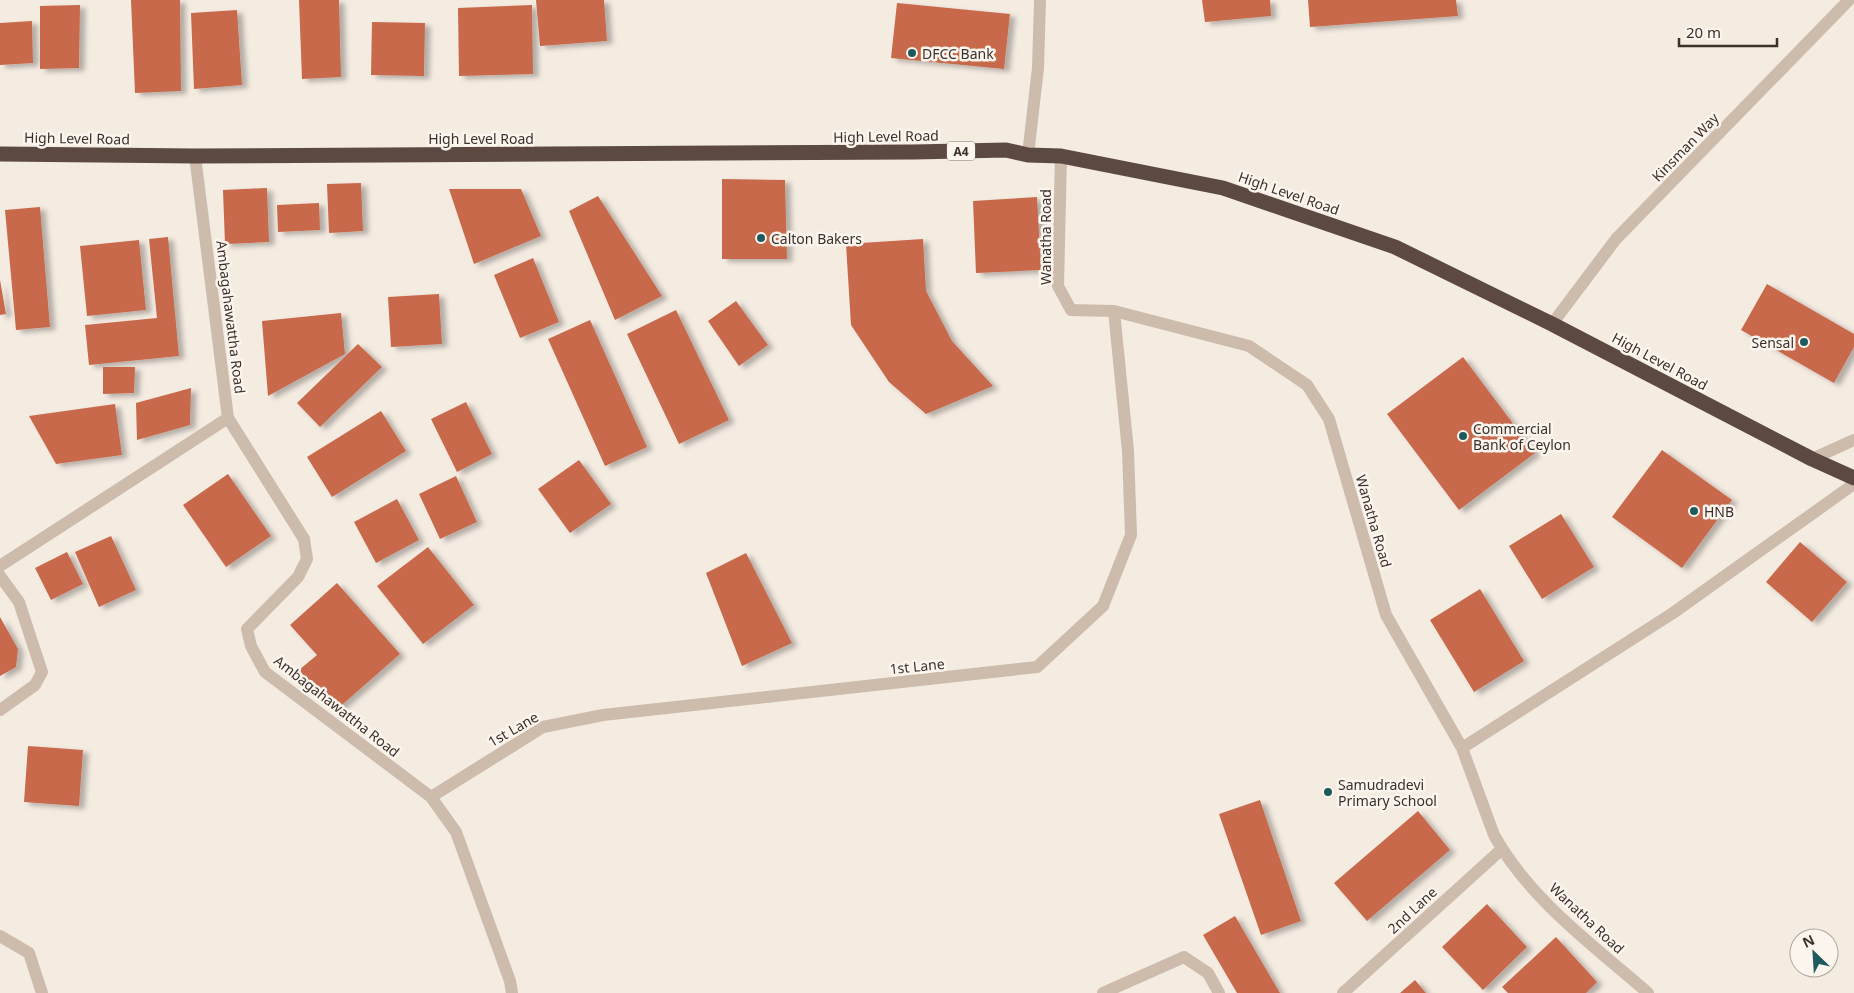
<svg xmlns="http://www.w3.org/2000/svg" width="1854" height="993" viewBox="0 0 1854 993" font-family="'Noto Sans',sans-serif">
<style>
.building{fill:#c8694b;filter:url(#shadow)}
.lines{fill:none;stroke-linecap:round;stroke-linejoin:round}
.lane{stroke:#cdbbac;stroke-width:12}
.street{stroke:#cdbbac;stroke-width:12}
.highway{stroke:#5c4a42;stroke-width:15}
.poi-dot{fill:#1f5a5e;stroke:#fbf5ee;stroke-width:2}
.labels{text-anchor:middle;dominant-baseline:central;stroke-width:5;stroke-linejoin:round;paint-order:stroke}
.shield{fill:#fbf5ee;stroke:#756b66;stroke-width:1}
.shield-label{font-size:12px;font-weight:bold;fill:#3b302b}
.poi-label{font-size:14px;fill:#3b302b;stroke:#fbf5ee;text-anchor:start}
.street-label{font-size:14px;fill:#3b302b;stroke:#fbf5ee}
</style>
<defs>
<filter id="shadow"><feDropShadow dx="5.5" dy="3" stdDeviation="2.5" flood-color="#0004"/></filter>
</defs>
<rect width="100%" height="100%" fill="#f4ebe1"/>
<path class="building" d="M131 0H180L181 91 135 93Z
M299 0H339L341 77 302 79Z
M536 0H604L607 41 540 46Z
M1202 0H1270L1271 16 1205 22Z
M1308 0H1456L1458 16 1310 27Z
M897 3 1010 14 1004 69 891 58Z
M80 5 79 68 40 69V6Z
M532 5 533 74 459 76 458 8Z
M237 10 242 85 194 89 191 13Z
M32 21 33 63 0 65V23Z
M372 22 425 23 424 76 371 75Z
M722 179 785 180 787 259H722Z
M361 183 363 231 329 233 327 184Z
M267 188 269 242 225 244 223 190Z
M449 189H521L541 236 474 264Z
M598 196 662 296 615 320 569 211Z
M1037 197 1041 270 976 273 973 201Z
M319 203 320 230 278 232 277 205Z
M40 207 50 327 16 330 5 210Z
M168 237 179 356 89 365 85 325 157 318 149 239Z
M923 239 926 291 952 341 993 386 926 414 889 382 851 325 846 244Z
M139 240 146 310 87 316 80 246Z
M533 258 559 322 520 338 494 275Z
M0 280 6 314 0 315Z
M1767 284 1854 334V347L1834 383 1741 330Z
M439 294 442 344 391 347 388 297Z
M736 301 768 345 739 366 708 321Z
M676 310 729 420 679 444 627 334Z
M341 313 345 354 268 396 262 321Z
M590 320 647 447 605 466 548 339Z
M358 344 382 367 320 427 297 403Z
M1463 357 1535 453 1459 510 1387 414Z
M103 367H135L134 393 103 394Z
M191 388 190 425 137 440 136 403Z
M466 402 492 454 457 472 431 419Z
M115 404 122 455 56 464 29 416Z
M381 411 406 451 332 497 307 457Z
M1662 450 1732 500 1682 568 1612 517Z
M579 460 611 504 570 533 538 489Z
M228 474 271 536 226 567 183 505Z
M456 476 477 522 440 539 419 494Z
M397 499 419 540 376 563 354 522Z
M1561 514 1594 567 1542 599 1509 546Z
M111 536 136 590 99 607 75 552Z
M1800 542 1847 582 1812 622 1766 582Z
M428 547 474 605 423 644 377 586Z
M67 552 83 584 51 600 35 568Z
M746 553 792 643 742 666 706 573Z
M337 583 400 654 335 711 299 670 317 655 290 625Z
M1480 589 1524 661 1474 692 1430 620Z
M0 617 18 649 16 667 0 676Z
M28 746 83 750 79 806 24 802Z
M1260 800 1301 921 1261 935 1219 814Z
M1418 811 1450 850 1367 921 1334 883Z
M1487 904 1527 947 1483 990 1442 947Z
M1235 916 1280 993H1237L1203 935Z
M1556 937 1597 982 1586 993H1508L1502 987Z
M1415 980 1426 993H1400Z"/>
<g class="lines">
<path class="lane" d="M0 566 228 418
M0 576 19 602 42 672 35 685 0 710
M0 936 29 953 42 993"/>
<path class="street" d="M1028 155 1038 68 1040 0
M195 156 228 418 304 539 307 559 298 577 247 629 251 646 265 672 431 797 456 832 510 981 512 993
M1061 156 1058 286 1071 310 1114 311 1249 346 1307 385 1329 419 1386 615 1462 748 1494 835C1530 900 1593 945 1648 993
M1552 324 1616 239 1849 0
M1812 459 1854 440
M1462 748 1673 613 1854 484
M431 797 543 727 603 715 1037 667 1103 606 1131 535 1128 451 1114 311
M1103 993 1184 957 1208 973 1219 993
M1343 993 1502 849"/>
<path class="highway" d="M0 154 195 156 914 152 1006 150 1028 155 1061 156 1223 188 1395 247 1552 324 1812 459 1854 478"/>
</g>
<g class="poi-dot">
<circle cx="912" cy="53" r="5"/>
<circle cx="761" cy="238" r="5"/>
<circle cx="1804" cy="342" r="5"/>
<circle cx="1463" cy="436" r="5"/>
<circle cx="1694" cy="511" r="5"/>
<circle cx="1328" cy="792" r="5"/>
</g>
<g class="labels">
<rect class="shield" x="947" y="141.5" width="28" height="19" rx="4"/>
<g class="shield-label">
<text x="961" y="151">A4</text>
</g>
<g class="poi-label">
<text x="922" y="53">DFCC Bank</text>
<text x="771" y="238">Calton Bakers</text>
<text x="1794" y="342" text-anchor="end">Sensal</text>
<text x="1473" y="428">Commercial<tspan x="1473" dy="16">Bank of Ceylon</tspan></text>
<text x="1704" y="511">HNB</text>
<text x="1338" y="784">Samudradevi<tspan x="1338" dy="16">Primary School</tspan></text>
</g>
<g class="street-label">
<text transform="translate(886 136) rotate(-1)">High Level Road</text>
<text transform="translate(77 138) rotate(1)">High Level Road</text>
<text x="481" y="138">High Level Road</text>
<text transform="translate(1685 147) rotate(-46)">Kinsman Way</text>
<text transform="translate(1289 193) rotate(19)">High Level Road</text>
<text transform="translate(1045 237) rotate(-90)">Wanatha Road</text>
<text transform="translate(231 317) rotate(83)">Ambagahawattha Road</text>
<text transform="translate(1660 361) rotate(28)">High Level Road</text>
<text transform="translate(1374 521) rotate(74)">Wanatha Road</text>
<text transform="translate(917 666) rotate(-6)">1st Lane</text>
<text transform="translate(337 706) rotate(38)">Ambagahawattha Road</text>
<text transform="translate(513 729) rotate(-30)">1st Lane</text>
<text transform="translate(1412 910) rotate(-43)">2nd Lane</text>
<text transform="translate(1587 918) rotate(43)">Wanatha Road</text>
</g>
</g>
<g transform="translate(1814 953) rotate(335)"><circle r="24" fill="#fbf5ee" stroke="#aea6a0"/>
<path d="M0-4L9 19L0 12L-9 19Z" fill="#1f5a5e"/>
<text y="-8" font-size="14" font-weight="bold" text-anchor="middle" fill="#3b302b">N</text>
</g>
<path d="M1679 38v8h98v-8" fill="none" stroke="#3b302b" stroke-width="2.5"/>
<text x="1686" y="38" font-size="15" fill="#3b302b" stroke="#fbf5ee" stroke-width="4" paint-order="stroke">20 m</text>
</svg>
